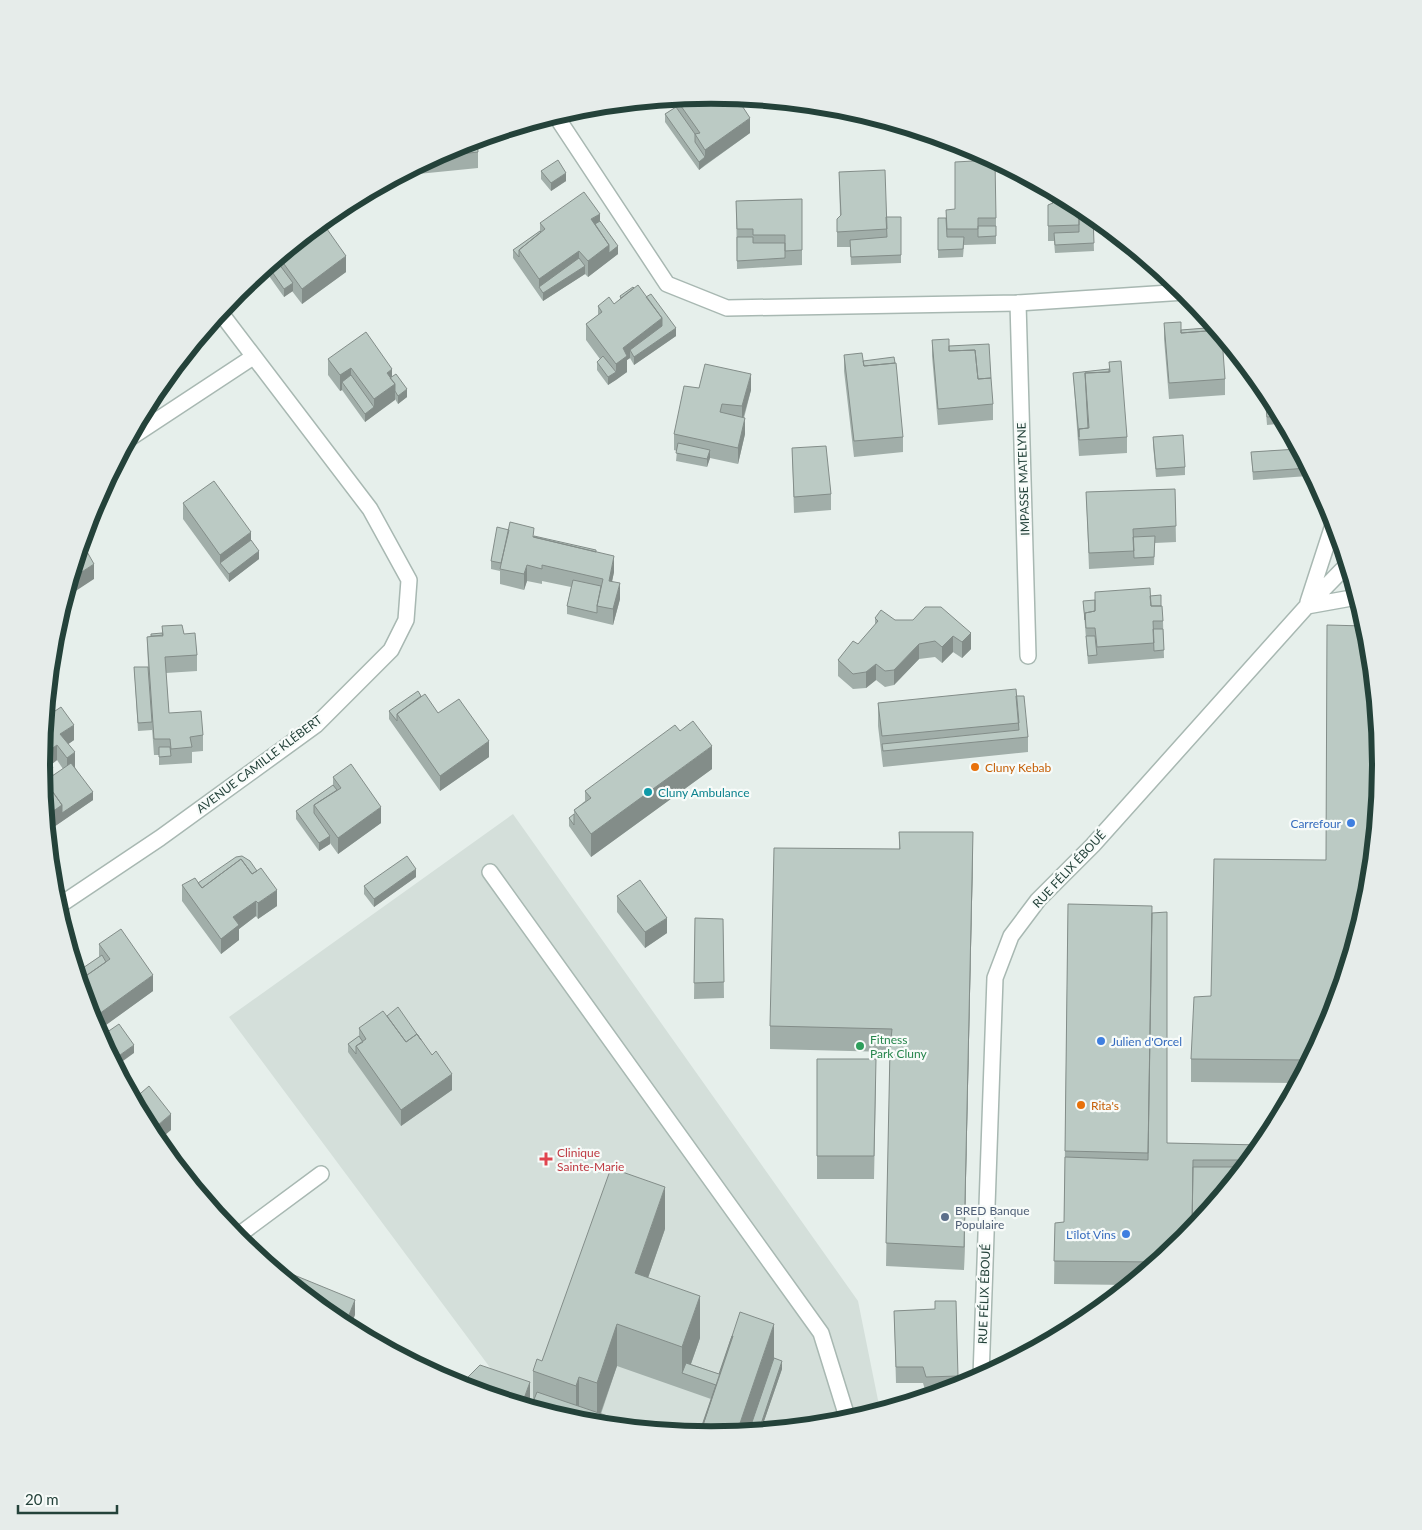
<svg xmlns="http://www.w3.org/2000/svg" width="1422" height="1530" viewBox="0 0 1422 1530" font-family="Lato,sans-serif">
<style>
.built{fill:#d4dfda}
.lines{fill:none;stroke-linecap:round;stroke-linejoin:round}
.lane-casing{stroke:#a8b8b2;stroke-width:18}
.street-casing{stroke:#a8b8b2;stroke-width:18}
.lane{stroke:#fff;stroke-width:15}
.street{stroke:#fff;stroke-width:15}
.wall{fill:#a1aea9;fill-rule:evenodd}
.shaded-wall{fill:#838d89}
.building{fill:#bbcac4;stroke:#838d89}
.food-dot{fill:#e8710a;stroke:#f7fbf9;stroke-width:2}
.culture-dot{fill:#0f9aa8;stroke:#f7fbf9;stroke-width:2}
.shop-dot{fill:#3f7fe0;stroke:#f7fbf9;stroke-width:2}
.leisure-dot{fill:#2e9e5b;stroke:#f7fbf9;stroke-width:2}
.health-dot{fill:#e0444e;stroke:#f7fbf9;stroke-width:2}
.service-dot{fill:#5c6f8a;stroke:#f7fbf9;stroke-width:2}
.labels{text-anchor:middle;dominant-baseline:central;stroke-width:4.5;stroke-linejoin:round;paint-order:stroke}
.street-label{font-size:12px;fill:#24423a;stroke:#f7fbf9}
.food-label{font-size:12px;fill:#c56008;stroke:#f7fbf9;text-anchor:start}
.culture-label{font-size:12px;fill:#0d838f;stroke:#f7fbf9;text-anchor:start}
.shop-label{font-size:12px;fill:#366cbe;stroke:#f7fbf9;text-anchor:end}
.leisure-label{font-size:12px;fill:#27864d;stroke:#f7fbf9;text-anchor:start}
.health-label{font-size:12px;fill:#be3a42;stroke:#f7fbf9;text-anchor:start}
.service-label{font-size:12px;fill:#4e5e75;stroke:#f7fbf9;text-anchor:start}
.rim{fill:none;stroke:#24423a;stroke-width:6}
</style>
<rect width="100%" height="100%" fill="#e6efeb"/>
<path class="built" d="M513 814 858 1301 880 1410 841 1422 711 1435 580 1422 493 1395 503 1385 229 1017Z"/>
<g class="lines">
<g class="lane-casing">
<path id="lane" d="M1018 303 1028 656
M490 872 821 1333 848 1420"/>
</g>
<g class="street-casing">
<path id="street" d="M556 116 667 284 727 308 1018 303 1185 292
M130 438 253 357
M1308 602 1334 522
M1307 606 1357 597
M57 907 160 838 316 725 391 650 406 620 409 580 370 509 220 312
M236 1237 321 1174
M981 1377 995 978 1011 936 1038 900 1093 845 1307 606 1347 565"/>
</g>
<use href="#lane" class="lane"/>
<use href="#street" class="street"/>
</g>
<path class="wall" d="M676 99 750 133 699 170 665 122V114L676 107Z
M455 146 478 152V168L418 174 417 166Z
M541 171 566 181 551 191 541 179Z
M839 172 886 217H901V263L851 265 850 247H837V232L840 216Z
M1052 191 1083 208 1093 217 1094 251 1055 253 1054 241H1048V205L1052 203Z
M802 199V265L737 269 736 201Z
M946 210 996 218V244L964 245 963 257 938 258V218H946Z
M600 221 618 254 588 277 585 274 543 301 513 258V250L540 231V223Z
M322 222 346 272 302 304 292 291 284 297 264 269Z
M620 296 676 336 634 365 630 358 627 360V372L608 385 597 370V362L600 359 586 340V324L598 315V306L614 304 620 299Z
M1206 320 1225 379V395L1169 399 1164 339V323L1181 330 1206 328Z
M932 340 949 346 993 404V420L938 425 932 356Z
M844 355 863 361 903 437V452L854 457 844 371Z
M328 359 392 377 407 397 398 404 395 399 365 422 342 390 340 391 328 375Z
M1109 362 1127 437V453L1079 456 1073 373 1109 369Z
M699 388 751 390 744 418 745 434 738 464 710 458 707 467 676 461 677 451 674 450V434Z
M1264 388 1268 393 1284 423 1267 425Z
M1153 437 1185 467V475L1156 477 1153 445Z
M792 448 831 494V510L794 513Z
M1298 449 1308 468V476L1253 480 1251 452Z
M1175 489 1176 542 1155 543 1154 565 1089 569 1086 492Z
M183 503 251 540 259 559 229 582 183 519Z
M509 530 596 552 614 572 612 581 620 599 613 625 567 614V606L571 587 542 581V584L527 581 524 590 500 584V571L491 569V561Z
M1150 596 1163 621 1164 658 1088 664 1083 601Z
M925 607 971 649 962 658 953 652 942 663 935 657 919 659 894 685 885 687 876 680 866 688 853 689 838 676V660L858 644 875 625V618L895 620H913Z
M162 626 184 634 197 655V671L166 673 169 713 203 735V751L192 752V763L159 765V755H154L152 728V730L138 731 134 667H148L147 637 162 633Z
M421 696 438 713 489 757 440 791 389 719V711Z
M1016 696 1028 737V752L883 767 878 726V703Z
M46 717 74 740 68 744 75 767 93 800 48 831 41 765ZM57 760 63 769 53 775 51 765Z
M712 769 591 857 569 826V818L574 814V810L585 801V791Z
M333 777 381 823 338 854 330 843V844L319 851 296 819V811L333 785Z
M899 832 973 856 964 1270 886 1266 890 1052 770 1049V1026L899 849Z
M416 877 374 907 364 894V886Z
M198 883 277 906 258 919 256 916 239 929V940L221 954 182 901V885Z
M617 896 667 933 645 948 617 912Z
M1068 904 1152 913 1167 1143 1261 1145 1184 1239 1128 1285 1054 1284 1055 1223 1064 1222Z
M695 918 723 919 724 998 694 999Z
M99 944 153 991 99 1030 91 1019 77 972 99 957Z
M1211 996 1330 1022 1297 1083 1191 1082V1059Z
M387 1016 452 1090 401 1126 348 1052V1044L359 1036V1028Z
M817 1059 876 1082 874 1179H817Z
M665 1229 648 1278 700 1338 691 1364 719 1374 774 1358 782 1369 761 1430 711 1435V1399L617 1366 601 1414 533 1402V1371Z
M935 1309 958 1376V1386L940 1392 926 1393 923 1383H896L894 1311Z"/>
<path class="shaded-wall" d="M750 118V133L705 165V150Z
M705 157V165L699 170V162Z
M566 173V181L551 191V183Z
M600 214V229L591 226V219Z
M609 245 618 246V254L588 277V261Z
M579 251V266L539 287V279Z
M346 256V272L302 304V289Z
M585 266V274L543 301V293Z
M293 283V291L284 297V289Z
M662 318V334L630 350V358L627 360V372L616 380V364L623 348Z
M676 328V336L634 365V357Z
M351 368V383L342 382V390L340 391V375Z
M392 369V385L387 373Z
M616 372V380L608 385V377Z
M751 374V390L742 422V406Z
M395 384V400L365 422V414L374 407V399Z
M407 389V397L398 404V396Z
M745 418V434L738 464V448Z
M710 450V458L707 467V459Z
M251 532V548L220 563V555Z
M259 551V559L229 582V574Z
M614 556V572L609 596V581Z
M94 564V579L65 598 71 579Z
M527 565V581L524 590V574Z
M620 583V599L613 625V609Z
M971 633V649L962 658V642Z
M953 636V652L942 663V647Z
M919 644V659L894 685V670Z
M876 664V680L866 688V672Z
M74 725V740L60 750V734Z
M489 741V757L440 791V776Z
M57 745V760L44 770V754Z
M712 746V769L591 857V834Z
M75 752V768L67 774V758Z
M53 768V784L43 787 42 776Z
M93 792V800L48 831 46 816 62 805Z
M381 807V823L338 854V838Z
M973 832V856L964 1270V1247Z
M330 836V844L319 851V843Z
M416 869V877L374 907V899Z
M277 890V906L258 919V903Z
M256 901V916L239 929V940L221 954V939L233 917Z
M667 918V933L645 948V932Z
M153 975V991L99 1030V1014Z
M134 1045V1053L116 1066 113 1060Z
M452 1074V1090L401 1126V1110Z
M171 1114V1130L158 1141 151 1131Z
M665 1187V1229L635 1315V1273Z
M700 1296V1338L687 1375 682 1373V1347Z
M355 1300V1315L350 1328 345 1325Z
M617 1324V1366L597 1423V1383Z
M774 1324V1366L752 1431 737 1432Z
M782 1361V1369L761 1430H759Z
M579 1377V1419L576 1421V1386Z
M530 1382V1407L522 1404Z"/>
<path class="building" d="M711 95 737 98 750 118 705 150 695 134 700 133 676 99Z
M676 107 695 134V142L705 157 699 162 665 114Z
M477 140 478 152 435 157 455 146Z
M558 160 566 173 551 183 541 171Z
M992 160 995 161 996 218H978V229H947L946 210 955 209V162Z
M885 170 887 229 837 232V219L841 215 839 172Z
M584 192 600 214 591 219 609 245 588 261 579 251 539 279 519 250 545 229 540 223Z
M1052 192 1079 206V225L1048 226V205L1053 203Z
M802 199V250L785 251V235H753V229H737L736 201Z
M1079 208H1084L1093 217 1094 243 1055 245 1054 233 1079 232Z
M886 217H901V255L851 257 850 240 887 237Z
M938 218H946L947 237H964L963 249 938 250Z
M600 221 618 246 609 253V245L595 224Z
M322 222 346 256 302 289 279 257Z
M978 226H996V236L978 237Z
M540 231 541 232 519 250V257L513 250Z
M737 237H753V243H785V258L737 261Z
M579 258 585 266 543 293 539 287Z
M276 260 293 283 284 289 268 266Z
M638 285 662 318 623 348 627 356 616 364 586 324 602 312 598 306 609 297 614 304Z
M633 287 634 288 621 298 620 296Z
M651 294 676 328 634 357 630 350 662 326V318L646 297Z
M1206 320H1208L1222 337 1225 379 1169 383 1164 323 1181 322V333L1207 331Z
M1206 328V331L1181 333V330Z
M366 332 392 369 387 373 395 384 374 399 351 368 340 375 328 359Z
M949 339V351L975 350 978 379 991 378 993 404 938 409 932 340Z
M989 344 991 378 978 379 975 350 949 351V346Z
M862 353 864 366 896 363 903 437 854 441 844 355Z
M603 356 616 372 608 377 597 362Z
M894 357 895 363 864 366 863 361Z
M1121 361 1127 437 1079 440V429L1089 428 1085 373 1110 372 1109 362Z
M705 364 751 374 742 406 722 404 720 412 745 418 738 448 674 434 684 386 699 388Z
M1109 369V372L1085 373 1088 428 1079 429V437L1073 373Z
M396 374 407 389 398 396 395 391V384L390 378Z
M351 375 374 407 365 414 342 382Z
M1265 396H1269L1280 416 1267 417Z
M1183 435 1185 467 1156 469 1153 437Z
M678 443 710 450 707 459 676 453Z
M826 446 831 494 794 497 792 448Z
M1298 449 1308 468 1253 472 1251 452Z
M214 481 251 532 220 555 183 503Z
M1175 489 1176 526 1133 529 1134 551 1089 553 1086 492Z
M510 522 534 528 533 537 614 556 609 581 620 583 613 609 597 606 603 579 542 565V569L527 565 524 574 500 569Z
M497 527 509 530 501 563 491 561Z
M534 536 596 550V552L534 537Z
M1155 536 1154 557 1134 558 1133 537Z
M251 540 259 551 229 574 220 563Z
M82 543 94 564 71 579Z
M573 580 601 586 597 606V613L567 606Z
M1150 588 1151 606H1162L1163 621H1153L1154 643 1097 647 1095 628H1086L1085 613 1095 611V592Z
M1161 595V606H1151L1150 596Z
M1095 600V611L1085 613V620L1083 601Z
M925 607H941L971 633 962 642 953 636 942 647 935 641 919 644 894 670 885 671 876 664 866 672 853 674 838 660 853 641 858 644 878 621 875 618 881 610 895 620H913Z
M182 625 184 634 195 633 197 655 165 657 169 713 201 711 203 735 190 737 192 747 171 749 170 739H154L147 637 163 635 162 626Z
M1327 625 1365 626 1368 635 1381 765 1368 896 1330 1022 1309 1060 1191 1059 1194 997 1211 996 1214 859 1326 860Z
M1153 629H1163L1164 650 1154 651Z
M162 633 163 636H151V634Z
M1086 636H1095L1097 655 1088 656Z
M134 667H148L152 722 138 723Z
M1016 689 1019 723 882 736 878 703Z
M418 691 421 696 397 714V721L389 711Z
M425 694 438 713 459 699 489 741 440 776 397 714Z
M1016 696H1024L1028 737 883 751 882 744 1019 730Z
M61 707 74 725 60 734 75 752 67 758 57 745 44 754 53 768 42 776 41 765 46 717Z
M693 721 712 746 591 834 574 810 591 798 585 791 675 725 680 731Z
M159 747H170L171 756 159 757Z
M71 763 93 792 62 813V805L45 781Z
M351 764 381 807 338 838 314 805 341 788 333 777Z
M43 778 62 805 46 816Z
M333 785 337 790 314 805V813L330 836 319 843 296 811Z
M574 814V825L569 818Z
M899 832H973L964 1247 886 1243 890 1049 892 1029 770 1026 774 848 900 849Z
M242 856 250 861 257 871 252 874 241 859 202 888 198 883 236 857Z
M407 856 416 869 374 899 364 886Z
M241 859 252 874 261 868 277 890 258 903 256 901 233 917 239 925 221 939 182 885 195 878 202 888Z
M640 880 667 918 645 932 617 896Z
M1068 904 1152 906 1148 1153 1065 1151Z
M1167 912V1143L1261 1145 1249 1160H1193L1192 1230 1184 1239 1156 1262 1054 1261 1055 1223 1064 1222 1065 1157 1148 1160 1152 913Z
M695 918 723 919 724 982 694 983Z
M121 929 153 975 99 1014 83 990 80 980 110 959 99 944Z
M102 955 106 962 80 980 77 972Z
M398 1007 421 1040 417 1034 406 1042 387 1016Z
M383 1011 406 1042 417 1034 432 1055 436 1051 452 1074 401 1110 356 1046 366 1039 359 1028Z
M119 1024 134 1045 113 1060 100 1037Z
M359 1036 363 1042 356 1046V1054L348 1044Z
M817 1059H876L874 1156H817Z
M149 1086 171 1114 151 1131 134 1099Z
M1193 1167H1243L1192 1230Z
M611 1168 665 1187 635 1273 700 1296 682 1347 617 1324 597 1383 579 1377 576 1386 533 1371 537 1359 542 1361Z
M294 1275 355 1300 345 1325 339 1322 291 1282Z
M935 1301H956L958 1376 926 1377 923 1367H896L894 1311 935 1309Z
M740 1312 774 1324 737 1432 711 1435 700 1434Z
M732 1336H733L700 1434H699L716 1385 682 1373 686 1363 719 1374Z
M774 1358 782 1361 759 1430 749 1431Z
M480 1365 530 1382 522 1404 460 1385Z
M537 1392 643 1428 580 1422 531 1407Z"/>
<g class="food-dot">
<circle cx="975" cy="767" r="5"/>
<circle cx="1081" cy="1105" r="5"/>
</g>
<circle class="culture-dot" cx="648" cy="792" r="5"/>
<g class="shop-dot">
<circle cx="1351" cy="823" r="5"/>
<circle cx="1101" cy="1041" r="5"/>
<circle cx="1126" cy="1234" r="5"/>
</g>
<circle class="leisure-dot" cx="860" cy="1046" r="5"/>
<path class="health-dot" d="M543.5 1151.5h5v5h5v5h-5v5h-5v-5h-5v-5h5z"/>
<circle class="service-dot" cx="945" cy="1217" r="5"/>
<g class="labels">
<g class="street-label">
<text transform="translate(1023 479) rotate(-92)">IMPASSE MATELYNE</text>
<text transform="translate(259 764) rotate(-37)">AVENUE CAMILLE KLÉBERT</text>
<text transform="translate(1069 869) rotate(-47)">RUE FÉLIX ÉBOUÉ</text>
<text transform="translate(984 1294) rotate(-88)">RUE FÉLIX ÉBOUÉ</text>
</g>
<g class="food-label">
<text x="985" y="767">Cluny Kebab</text>
<text x="1091" y="1105">Rita's</text>
</g>
<g class="culture-label">
<text x="658" y="792">Cluny Ambulance</text>
</g>
<g class="shop-label">
<text x="1341" y="823">Carrefour</text>
<text x="1111" y="1041" text-anchor="start">Julien d'Orcel</text>
<text x="1116" y="1234">L'îlot Vins</text>
</g>
<g class="leisure-label">
<text x="870" y="1039">Fitness<tspan x="870" dy="14">Park Cluny</tspan></text>
</g>
<g class="health-label">
<text x="557" y="1152">Clinique<tspan x="557" dy="14">Sainte-Marie</tspan></text>
</g>
<g class="service-label">
<text x="955" y="1210">BRED Banque<tspan x="955" dy="14">Populaire</tspan></text>
</g>
</g>
<path d="M0 0H1422V1530H0ZM50 765a661 661 0 1 1 1322 0a661 661 0 1 1-1322 0Z" fill="#e6ecea" fill-rule="evenodd"/>
<path class="rim" d="M50 765a661 661 0 1 1 1322 0a661 661 0 1 1-1322 0Z"/>
<path d="M18 1505v8h99v-8" fill="none" stroke="#24423a" stroke-width="2.5"/>
<text x="25" y="1505" font-size="15" fill="#24423a" stroke="#f7fbf9" stroke-width="4" paint-order="stroke">20 m</text>
</svg>
